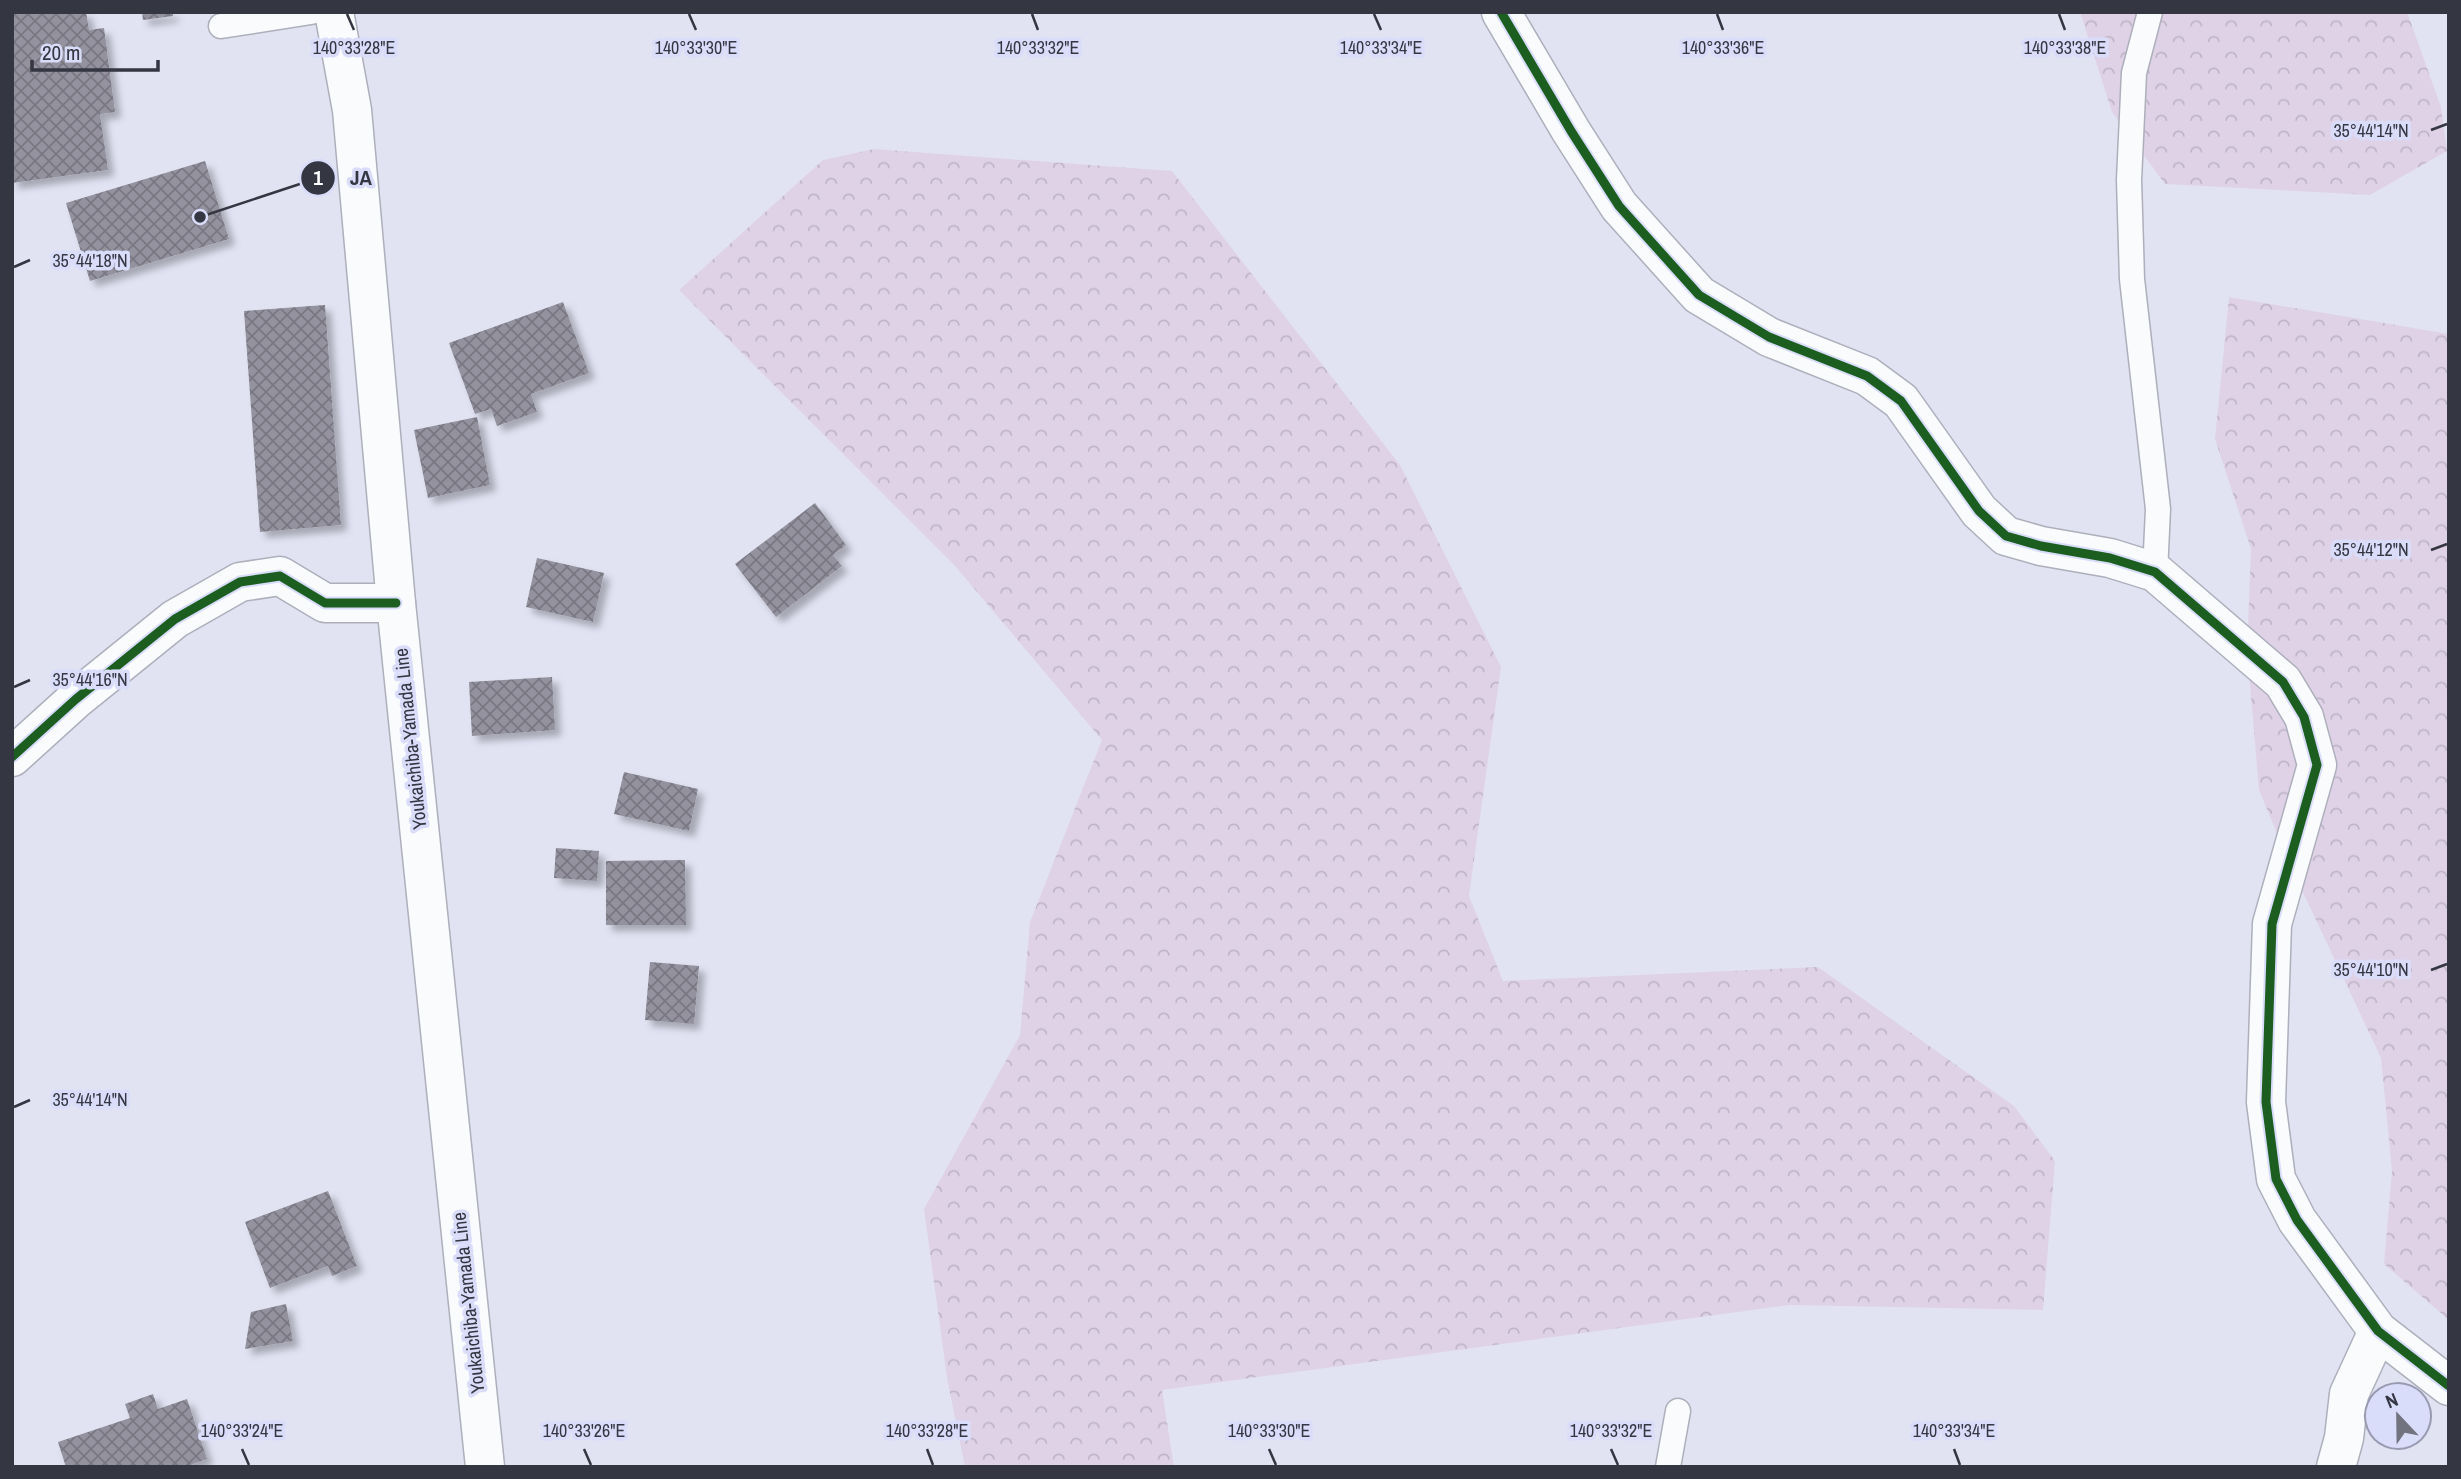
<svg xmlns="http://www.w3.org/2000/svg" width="2461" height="1479" viewBox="0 0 2461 1479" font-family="'Archivo Narrow',sans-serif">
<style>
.forest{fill:url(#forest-crowns)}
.building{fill:url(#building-cross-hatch);filter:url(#shadow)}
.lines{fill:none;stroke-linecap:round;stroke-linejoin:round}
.lane-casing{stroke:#adafbb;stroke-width:27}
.street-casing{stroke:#adafbb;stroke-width:41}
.secondary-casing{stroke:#adafbb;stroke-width:41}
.lane{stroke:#fafbfd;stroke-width:24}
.street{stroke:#fafbfd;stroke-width:38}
.secondary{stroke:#fafbfd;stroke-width:38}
.cycleway-casing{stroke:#daddfa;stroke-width:13}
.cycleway{stroke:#1b5e20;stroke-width:9}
.ticks{fill:none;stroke:#343641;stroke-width:2.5}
.labels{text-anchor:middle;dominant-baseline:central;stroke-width:7;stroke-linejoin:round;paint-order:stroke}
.street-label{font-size:19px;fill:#343641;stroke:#daddfa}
.ticks-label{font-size:18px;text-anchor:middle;fill:#343641;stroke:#daddfa;stroke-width:7;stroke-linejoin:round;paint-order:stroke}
.leader{fill:none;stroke:#343641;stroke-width:2.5}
.callout-dot{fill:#343641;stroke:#daddfa;stroke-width:2.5}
.mark-label{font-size:21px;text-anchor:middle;font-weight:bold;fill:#fff}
.callout-label{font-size:21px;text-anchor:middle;font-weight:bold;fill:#343641;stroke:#daddfa;stroke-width:7;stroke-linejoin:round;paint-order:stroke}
</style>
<defs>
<pattern id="forest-crowns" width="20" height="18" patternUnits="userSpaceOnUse" patternTransform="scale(1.75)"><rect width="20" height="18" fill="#dfd2e7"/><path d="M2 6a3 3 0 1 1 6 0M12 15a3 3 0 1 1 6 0" fill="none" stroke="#c0b5c7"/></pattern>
<pattern id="building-cross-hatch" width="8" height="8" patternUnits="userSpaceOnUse" patternTransform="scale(1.75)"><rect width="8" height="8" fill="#93929e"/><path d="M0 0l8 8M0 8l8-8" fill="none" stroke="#797882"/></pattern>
<filter id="shadow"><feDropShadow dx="6" dy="6" stdDeviation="3.5" flood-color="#0004"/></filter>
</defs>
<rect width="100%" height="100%" fill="#e1e3f3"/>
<path class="forest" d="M2080 12H2407L2441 107 2447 151 2370 195 2165 184 2112 112Z
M874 149 1172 171 1400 465 1501 667 1469 896 1503 981 1818 967 2014 1106 2055 1161 2043 1310 1790 1305 1162 1390 1174 1467H965L947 1378 924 1209 1020 1035 1030 922 1102 740 955 566 679 290 823 160Z
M2229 297 2449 334V1320L2384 1264 2392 1171 2381 1058 2291 867 2259 790 2247 650 2251 549 2215 439Z"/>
<path class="building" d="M12 12H86L89 30 104 28 115 112 100 114 108 170 12 183Z
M142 12H173V16L143 20Z
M205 161 229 239 90 281 66 203Z
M563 302 589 373 531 394 537 412 497 426 491 409 475 414 449 343Z
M325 305 341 525 260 532 244 311Z
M477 417 490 485 428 498 414 430Z
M815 503 846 545 833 555 842 566 776 617 735 564Z
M537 558 604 573 593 622 526 607Z
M552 677 555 730 472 736 469 682Z
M624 772 698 789 689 831 614 814Z
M556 848 599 851 597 881 554 878Z
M685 860 686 925H606V861Z
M650 962 699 966 694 1024 645 1020Z
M328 1191 357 1266 332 1276 328 1266 270 1288 245 1222Z
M286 1304 293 1341 245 1349 251 1312Z
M153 1394 158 1409 187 1399 207 1459 184 1467H66L58 1442 130 1418 125 1404Z"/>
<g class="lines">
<g class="lane-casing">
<path id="lane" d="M2150 12 2134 73 2129 180 2132 279 2158 509 2155 572
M221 26 311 12
M1668 1467 1678 1411"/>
</g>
<g class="street-casing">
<path id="street" d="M1501 12 1571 131 1619 206 1699 295 1769 337 1867 376 1901 401 1979 511 2006 536 2041 546 2110 558 2155 572 2283 682 2304 717 2317 765 2272 924 2266 1102 2276 1179 2297 1220 2378 1331 2449 1386
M12 757 76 699 175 619 240 582 280 576 325 603H396
M2336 1467 2344 1438 2349 1394 2378 1331"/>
</g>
<g class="secondary-casing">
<path id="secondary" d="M334 12 352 110 396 603 485 1467"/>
</g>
<use href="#lane" class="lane"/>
<use href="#street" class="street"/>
<use href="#secondary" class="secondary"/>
<g class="cycleway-casing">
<path id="cycleway" d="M1501 12 1571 131 1619 206 1699 295 1769 337 1867 376 1901 401 1979 511 2006 536 2041 546 2110 558 2155 572 2283 682 2304 717 2317 765 2272 924 2266 1102 2276 1179 2297 1220 2378 1331 2449 1386
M12 757 76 699 175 619 240 582 280 576 325 603H396"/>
</g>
<use href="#cycleway" class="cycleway"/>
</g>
<path class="ticks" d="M347 14 354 30M689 14 696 30M1032 14 1038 30M1374 14 1381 30M1717 14 1723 30M2059 14 2065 30M2431 130 2447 124M14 267 30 260M2431 550 2447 544M14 687 30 680M2431 970 2447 964M14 1107 30 1100M242 1449 249 1465M584 1449 591 1465M927 1449 933 1465M1269 1449 1276 1465M1611 1449 1618 1465M1954 1449 1960 1465"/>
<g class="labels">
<g class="street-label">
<text transform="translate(410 739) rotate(-96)">Youkaichiba-Yamada Line</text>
<text transform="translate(468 1303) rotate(-96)">Youkaichiba-Yamada Line</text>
</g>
</g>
<g class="ticks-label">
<text x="354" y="54">140°33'28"E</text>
<text x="696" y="54">140°33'30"E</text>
<text x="1038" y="54">140°33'32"E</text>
<text x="1381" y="54">140°33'34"E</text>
<text x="1723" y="54">140°33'36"E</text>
<text x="2065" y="54">140°33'38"E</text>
<text x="2371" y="137">35°44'14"N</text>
<text x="90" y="267">35°44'18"N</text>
<text x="2371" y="556">35°44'12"N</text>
<text x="90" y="686">35°44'16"N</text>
<text x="2371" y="976">35°44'10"N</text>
<text x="90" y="1106">35°44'14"N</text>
<text x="242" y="1437">140°33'24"E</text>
<text x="584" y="1437">140°33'26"E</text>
<text x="927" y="1437">140°33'28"E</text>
<text x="1269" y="1437">140°33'30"E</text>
<text x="1611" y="1437">140°33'32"E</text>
<text x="1954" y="1437">140°33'34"E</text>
</g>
<path class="leader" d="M200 217L318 178"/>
<g class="callout-dot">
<circle cx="200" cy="217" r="7"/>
<circle cx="318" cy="178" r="18"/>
</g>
<g class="mark-label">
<text x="318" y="185">1</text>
</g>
<g class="callout-label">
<text x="361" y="185">JA</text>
</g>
<rect width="2461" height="1479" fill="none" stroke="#343641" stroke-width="28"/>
<g transform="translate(2398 1416) rotate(338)"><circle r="33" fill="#daddfa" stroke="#989ab0" stroke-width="2"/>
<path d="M0-5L12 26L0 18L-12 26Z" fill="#71737f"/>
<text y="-10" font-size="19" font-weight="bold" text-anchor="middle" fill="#343641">N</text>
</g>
<path d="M32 60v10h126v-10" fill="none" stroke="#343641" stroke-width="3.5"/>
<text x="42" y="60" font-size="21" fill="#343641" stroke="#daddfa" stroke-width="5" paint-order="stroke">20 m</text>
</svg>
